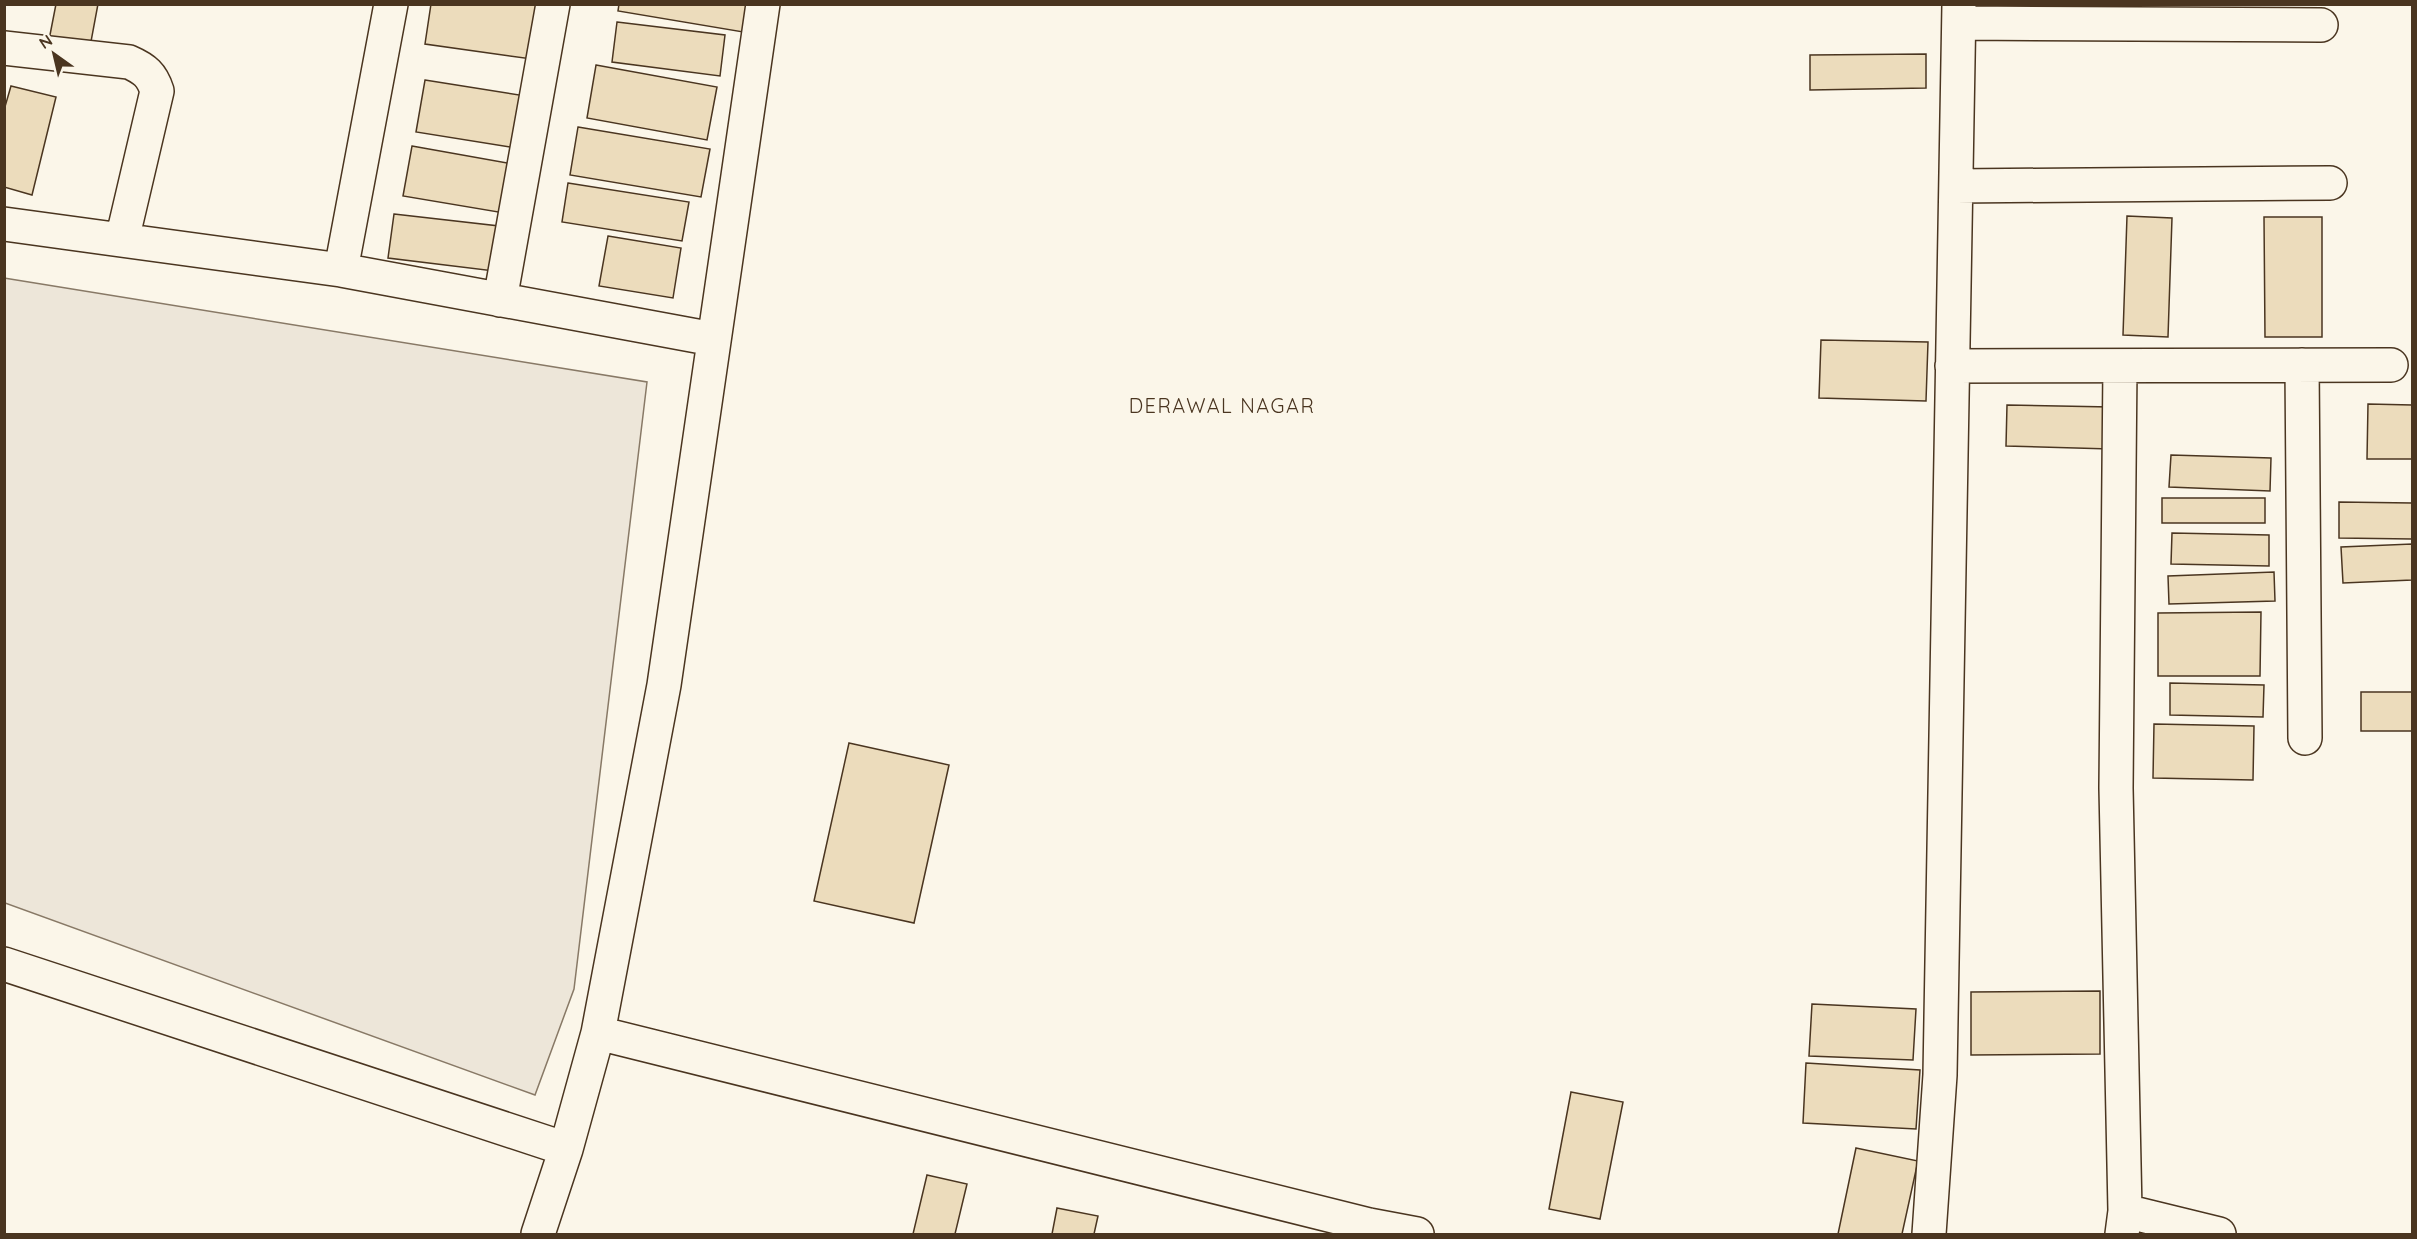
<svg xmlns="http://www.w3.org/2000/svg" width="2417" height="1239" viewBox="0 0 2417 1239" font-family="Quicksand,sans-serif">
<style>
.green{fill:#ede6d9;stroke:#887966;stroke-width:1.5}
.building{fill:#ecdcbc;stroke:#4a3520;stroke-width:1.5}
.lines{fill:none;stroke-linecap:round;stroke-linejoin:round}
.minor-casing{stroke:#4a3520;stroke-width:36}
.minor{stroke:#fbf6e9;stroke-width:33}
.labels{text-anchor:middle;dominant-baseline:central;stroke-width:4.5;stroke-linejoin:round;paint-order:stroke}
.neighbourhood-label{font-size:20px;letter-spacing:1.5px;fill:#4a3520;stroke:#fbf6e9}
</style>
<rect width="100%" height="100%" fill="#fbf6e9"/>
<path class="green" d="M4 278 647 382 574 989 535 1095 5 903Z"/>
<path class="building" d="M56 4H98L90 47 49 40Z
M431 4H527L547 7 539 60 425 44Z
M619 4H748L743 32 618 11Z
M617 22 725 35 720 76 612 62Z
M1926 54V88L1810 90V55Z
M596 65 717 87 707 140 587 118Z
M425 80 526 96 517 148 416 132Z
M11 86 56 97 32 195 4 187V110Z
M578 127 710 149 701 197 570 175Z
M412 146 513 164 504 213 403 196Z
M568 183 689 202 682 241 562 222Z
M394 214 499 226 494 271 388 258Z
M2127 216 2172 218 2168 337 2123 335Z
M2264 217H2322V337H2265Z
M608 236 681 248 673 298 599 286Z
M1821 340 1928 342 1926 401 1819 398Z
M2368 404 2412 405V459H2367Z
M2007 405 2111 407 2110 449 2006 446Z
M2171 455 2271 458 2270 491 2169 487Z
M2162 498H2265V523H2162Z
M2339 502 2412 503V539L2339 538Z
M2172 533 2269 535V566L2171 564Z
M2412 544V580L2343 583 2341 547Z
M2274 572 2275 601 2169 604 2168 576Z
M2261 612 2260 676H2158V613Z
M2170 683 2264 685 2263 717 2170 715Z
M2361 692H2412V731H2361Z
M2154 724 2254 726 2253 780 2153 778Z
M849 743 949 765 914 923 814 901Z
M2100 991V1054L1971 1055V992Z
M1812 1004 1916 1009 1913 1060 1809 1056Z
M1806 1063 1920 1070 1916 1129 1803 1123Z
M1571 1092 1623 1102 1600 1219 1549 1209Z
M1856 1148 1918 1161 1902 1234H1838Z
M927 1175 967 1184 955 1234H913Z
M1057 1208 1098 1216 1094 1234H1052Z"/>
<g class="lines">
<g class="minor-casing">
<path id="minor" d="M1960 23 2321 25
M4 48 129 62C145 69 152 75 157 91L122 240
M1956 186 2330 183
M4 224 341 270 713 339
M341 270 391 4
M500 300 553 4
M2302 365 2305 738
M1952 366 2391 365
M2120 366 2116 788 2125 1211 2122 1234
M4 964 566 1149
M598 1033 1369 1225 1417 1234
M2125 1211 2219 1234
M538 1234 566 1149 598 1033 664 685 763 4
M1929 1234 1940 1075 1959 4"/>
</g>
<use href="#minor" class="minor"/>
</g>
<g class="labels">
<g class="neighbourhood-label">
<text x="1222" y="405">DERAWAL NAGAR</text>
</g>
</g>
<rect width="2417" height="1239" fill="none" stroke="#4a3520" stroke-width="12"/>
<g transform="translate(54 54) rotate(326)" stroke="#fbf6e9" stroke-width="4.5" paint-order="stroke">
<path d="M0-4.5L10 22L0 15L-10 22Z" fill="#4a3520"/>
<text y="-9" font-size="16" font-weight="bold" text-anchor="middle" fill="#4a3520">N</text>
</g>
</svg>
